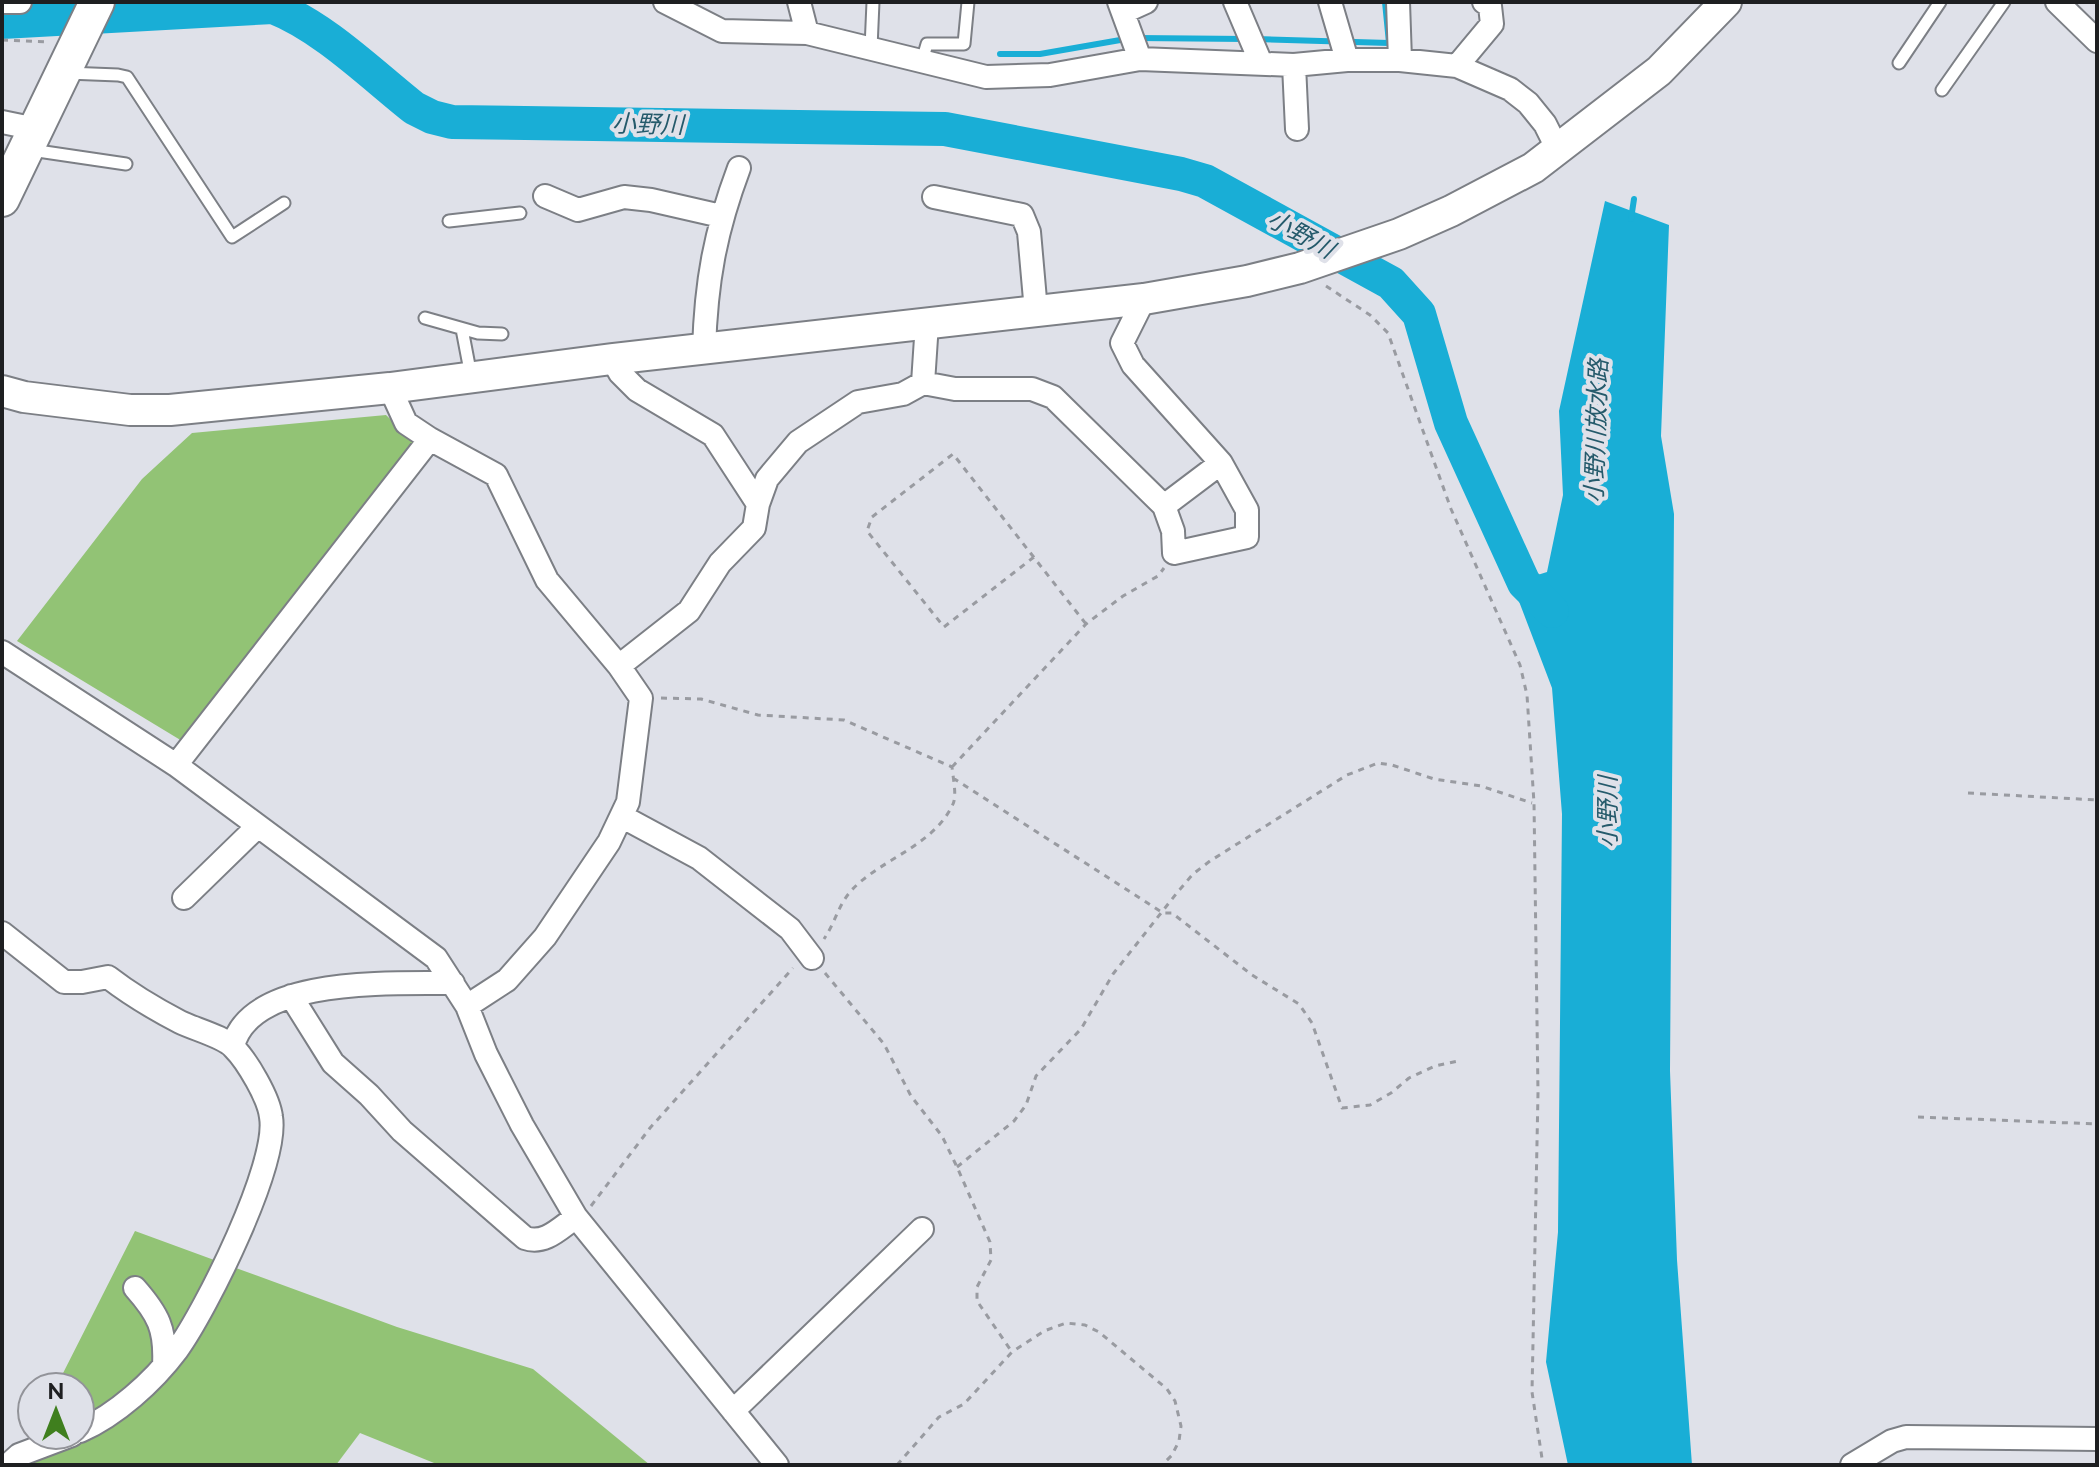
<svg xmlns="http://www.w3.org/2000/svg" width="2099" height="1467" viewBox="0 0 2099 1467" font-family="Raleway,'Noto Sans JP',sans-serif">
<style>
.green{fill:#92c375}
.water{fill:#19aed6}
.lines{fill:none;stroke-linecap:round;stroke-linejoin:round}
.stream{stroke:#19aed6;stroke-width:6}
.river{stroke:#19aed6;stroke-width:34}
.lane-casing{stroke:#7c7f85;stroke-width:15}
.street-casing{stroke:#7c7f85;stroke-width:26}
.secondary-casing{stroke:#7c7f85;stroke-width:34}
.primary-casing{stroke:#7c7f85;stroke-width:38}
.path{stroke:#999ba1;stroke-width:3;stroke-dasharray:6 6;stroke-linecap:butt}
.lane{stroke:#fff;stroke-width:11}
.street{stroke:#fff;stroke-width:22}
.secondary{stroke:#fff;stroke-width:30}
.primary{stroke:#fff;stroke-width:34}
.labels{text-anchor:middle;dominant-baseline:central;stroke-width:8;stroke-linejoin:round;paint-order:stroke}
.water-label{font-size:24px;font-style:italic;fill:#255a6b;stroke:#dfe1e9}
</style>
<rect width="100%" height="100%" fill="#dfe1e9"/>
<path class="green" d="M386 415 418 446 187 744 17 641 142 479 192 433Z
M135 1231 397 1327 533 1369 650 1465H439L360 1433 336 1465H21L35 1435H80V1387H56Z"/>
<path class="water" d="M1605 201 1669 225 1661 436 1674 514 1670 1071 1677 1260 1692 1465H1568L1546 1362 1558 1232 1562 814 1552 688 1512 583 1547 572 1563 495 1559 411Z"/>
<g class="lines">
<path class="stream" d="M1137 38 1246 39
M1257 39 1389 43 1385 2
M1000 54H1040L1126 39
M1631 219 1634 199"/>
<path class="river" d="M2 22 273 7C324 27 371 74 414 108L432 117 452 122 945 129 1181 174 1205 181 1391 283 1419 314 1451 423 1524 583 1552 611"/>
<g class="lane-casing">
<path id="lane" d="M871 48 873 2
M922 61 927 44H964L968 2
M1899 63 1940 2
M67 73 118 75 127 77 232 237 284 203
M1942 90 2004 2
M31 150 126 164
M449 221 520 213
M425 318 478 333 502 334
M462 329 471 376"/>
</g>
<g class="street-casing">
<path id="street" d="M2 2H20
M665 2 722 31 807 33 986 77 1050 75 1140 59 1294 65 1347 60H1400L1457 66 1510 89 1528 103 1545 124 1558 150
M799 2 807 33
M1119 2 1140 59
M1235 2 1261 63
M1330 2 1347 60
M1398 2 1400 60
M2057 2 2097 41
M1124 12 1146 2
M1294 65 1297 129
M1457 66 1492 24 1490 6 1484 2
M2 122 36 129
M545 196 578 210 624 197 651 200 721 216
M934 197 1022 215 1029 232 1036 311
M927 323 923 383 955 389H1032L1053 397 1164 506 1173 531 1174 553 1247 537V510L1221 463 1133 365 1122 343 1144 299
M704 350C706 282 715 232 739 168
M612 359 620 373 637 390 713 435 758 504
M390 388 406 423 430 439 496 475 547 580 619 666 641 698 628 802 609 842 545 937 507 980 467 1006
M1164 506 1221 463
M2 652 176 765 436 958 467 1006 486 1054 522 1125 576 1217 777 1465
M619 666 689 611 720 563 754 528 758 504 767 479 798 442 858 402 903 394 923 383
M176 765 430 439
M623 817 699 858 790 929 812 958
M184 898 257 827
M2 933 64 982H82L108 977C130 994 155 1009 180 1022 194 1029 225 1037 234 1048 247 1061 269 1098 271 1117 279 1164 206 1310 177 1350 153 1382 116 1415 80 1431
M291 996 333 1063 369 1095 402 1131 525 1238C545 1245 560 1228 576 1217
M233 1046C251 975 396 984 453 983
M135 1288C158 1314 166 1329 164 1365
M733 1411 922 1229
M8 1465 19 1455 72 1435
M1852 1465 1892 1441 1906 1437 2097 1439"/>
</g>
<g class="secondary-casing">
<path id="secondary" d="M2 391 24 397 130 410H170L390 388 612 359 1144 299 1247 281 1300 268 1399 234 1451 211 1533 168 1659 71 1726 2"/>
</g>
<g class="primary-casing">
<path id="primary" d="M2 199 97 2"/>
</g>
<path class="path" d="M2 40 49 42
M1326 286 1370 315 1388 333 1451 509 1520 665 1527 695 1534 803 1538 1093 1532 1392 1543 1465
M1034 557 944 627 867 531 872 517 953 454 1086 624
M661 698 701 699 758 715 844 720 952 767C953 778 957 795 953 804 935 843 890 856 859 883 838 901 838 918 824 939
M952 767 1086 624 1123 596 1158 576 1164 568
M953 778 1163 913H1172L1252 975 1299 1004 1312 1023 1342 1108 1370 1105 1391 1093 1409 1078 1435 1066 1458 1061
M1968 793 2097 800
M825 973 884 1044 911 1096 942 1136 957 1167 990 1242 991 1260 977 1287V1301L1012 1352
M1918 1117 2097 1124
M957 1167 1014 1121 1026 1105 1036 1076 1081 1029 1113 974 1176 894 1193 874 1210 861 1347 775 1378 763 1392 765 1434 779 1481 786 1532 803
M591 1206 650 1128 793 968
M897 1465 939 1417 964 1404 1012 1352 1044 1331 1066 1323 1085 1325 1099 1332 1167 1389 1175 1401 1181 1426 1179 1441 1172 1455 1162 1465"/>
<use href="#lane" class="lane"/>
<use href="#street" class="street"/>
<use href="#secondary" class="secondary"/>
<use href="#primary" class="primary"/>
</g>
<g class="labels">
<g class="water-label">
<text transform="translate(648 124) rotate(1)">小野川</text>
<text transform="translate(1301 234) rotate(29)">小野川</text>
<text transform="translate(1596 431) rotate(-88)">小野川放水路</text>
<text transform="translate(1607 812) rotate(-90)">小野川</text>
</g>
</g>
<rect width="2099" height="1467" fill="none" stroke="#1e1f21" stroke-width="8"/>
<g transform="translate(56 1411)"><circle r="38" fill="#dfe1e9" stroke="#929399" stroke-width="2"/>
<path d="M0-6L14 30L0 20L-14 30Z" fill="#3f7f1e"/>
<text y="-12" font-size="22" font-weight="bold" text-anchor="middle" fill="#1e1f21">N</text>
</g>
</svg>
